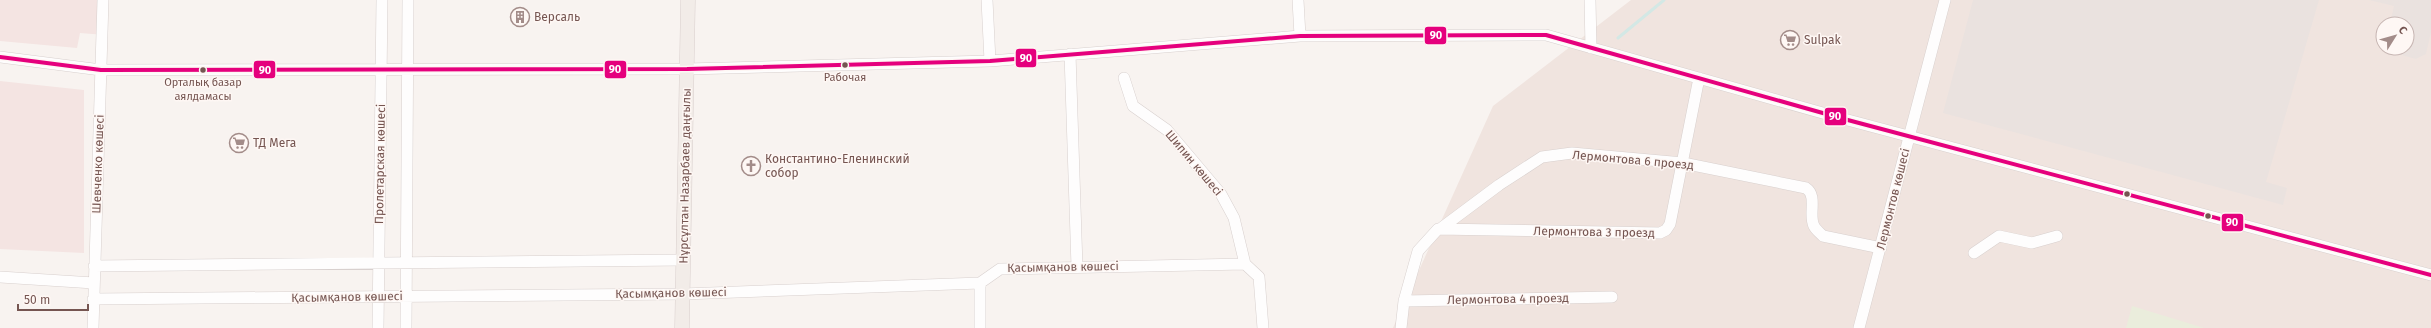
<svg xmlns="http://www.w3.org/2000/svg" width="2431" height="328" viewBox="0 0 2431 328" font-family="'Fira Sans',sans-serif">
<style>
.residential{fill:#f0e4df;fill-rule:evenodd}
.commercial{fill:#f4e4e2}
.industrial{fill:#eae2df}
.green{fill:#eaeddc}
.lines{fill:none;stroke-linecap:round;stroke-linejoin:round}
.stream{stroke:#d3e8e5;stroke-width:3}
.minor-casing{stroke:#d8d0ce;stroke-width:12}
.major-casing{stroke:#d9cfcd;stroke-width:15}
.minor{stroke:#fefdfd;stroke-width:11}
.major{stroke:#f2ece8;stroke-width:14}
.bus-1-casing{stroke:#fef7f4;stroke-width:7}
.bus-1{stroke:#e5007d;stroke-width:4}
.bus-dot{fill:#755551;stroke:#fef7f4;stroke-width:1.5}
.labels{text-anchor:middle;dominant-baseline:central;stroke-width:3;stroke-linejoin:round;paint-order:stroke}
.bus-label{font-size:11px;fill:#755551;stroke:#fef7f4}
.poi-label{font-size:12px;fill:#755551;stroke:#fef7f4;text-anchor:start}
.street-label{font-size:12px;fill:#755551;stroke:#fef7f4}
.line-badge{stroke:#fef7f4;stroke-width:1.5}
.badge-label{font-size:11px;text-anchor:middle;font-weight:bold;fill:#fff}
</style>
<rect width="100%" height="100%" fill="#f8f3f0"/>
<path class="residential" d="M1631 0H2431V328H1393L1493 106ZM2383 24H2407V48H2383Z"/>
<path class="commercial" d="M0 0H105V35L80 33 77 48 0 41Z
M0 81 84 90V253L0 249Z"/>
<path class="industrial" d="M1973 0H2319L2266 182 2287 188 2283 205 1943 113Z
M2369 0H2431V32L2426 54 2416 59 2384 50 2385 48H2407V24H2390L2394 6Z"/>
<path class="green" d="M2132 306 2204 328H2126Z"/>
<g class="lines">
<path class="stream" d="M1618 38 1664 0"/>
<g class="minor-casing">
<path id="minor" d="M987 0 990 61
M1298 0 1300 36
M1590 0 1591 48
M1070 54 1077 267
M0 57 101 70 687 69 990 61 1300 36 1546 35 1844 119 2431 275
M1124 78 1133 106 1167 130 1221 194 1234 218 1245 264 1259 277 1263 328
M1440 229 1499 185 1542 157 1572 153 1683 163 1806 188C1818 196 1808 215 1814 226 1816 230 1820 233 1823 236L1881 248
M1974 253 1999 236 2032 243 2057 236
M94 266 683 260
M0 277 94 283
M980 283V328
M93 299 683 294 980 283 1000 269 1245 264
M1404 301 1612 297
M93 328 103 0
M378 328 382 0
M406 328 408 0
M1401 328 1404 301 1418 251 1438 229 1660 233 1666 230 1670 224 1699 78
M1859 328 1945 0"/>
</g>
<g class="major-casing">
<path id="major" d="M682 328 688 0"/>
</g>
<use href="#minor" class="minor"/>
<use href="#major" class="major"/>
<g class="bus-1-casing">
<path id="bus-1" d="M0 57 101 70 687 69 990 61 1300 36 1546 35 1844 119 2431 275"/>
</g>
<use href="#bus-1" class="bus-1"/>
</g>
<defs>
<g id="building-ring" transform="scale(1)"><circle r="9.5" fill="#fef7f4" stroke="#a38c89" stroke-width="1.5"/><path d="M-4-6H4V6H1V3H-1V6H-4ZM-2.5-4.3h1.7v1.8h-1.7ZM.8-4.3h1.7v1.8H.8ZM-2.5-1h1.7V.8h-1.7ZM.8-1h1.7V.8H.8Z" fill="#a38c89"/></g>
<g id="supermarket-ring" transform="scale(1)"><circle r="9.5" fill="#fef7f4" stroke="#a38c89" stroke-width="1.5"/><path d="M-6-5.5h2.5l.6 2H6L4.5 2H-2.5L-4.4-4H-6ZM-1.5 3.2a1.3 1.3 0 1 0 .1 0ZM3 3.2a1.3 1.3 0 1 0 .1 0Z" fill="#a38c89"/></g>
<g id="church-ring" transform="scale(1)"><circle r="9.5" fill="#fef7f4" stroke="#a38c89" stroke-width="1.5"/><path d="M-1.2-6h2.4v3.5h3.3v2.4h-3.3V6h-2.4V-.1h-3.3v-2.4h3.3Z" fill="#a38c89"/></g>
</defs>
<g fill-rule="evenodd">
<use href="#building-ring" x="520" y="17"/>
<use href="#supermarket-ring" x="1790" y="40"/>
<use href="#supermarket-ring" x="239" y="143"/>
<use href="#church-ring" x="751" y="166"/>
</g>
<g class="bus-dot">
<circle cx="845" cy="65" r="3.5"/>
<circle cx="203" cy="70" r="3.5"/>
<circle cx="2127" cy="194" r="3.5"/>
<circle cx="2208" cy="216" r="3.5"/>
</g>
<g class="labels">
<g class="bus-label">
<text x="845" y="77">Рабочая</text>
<text x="203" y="82">Орталық базар<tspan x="203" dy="14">аялдамасы</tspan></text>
</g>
<g class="poi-label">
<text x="534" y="17">Версаль</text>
<text x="1804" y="40">Sulpak</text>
<text x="253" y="143">ТД Мега</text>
<text x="765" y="159">Константино-Еленинский<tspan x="765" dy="14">собор</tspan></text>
</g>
<g class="street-label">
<text transform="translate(1633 160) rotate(5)">Лермонтова 6 проезд</text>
<text transform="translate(1194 163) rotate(50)">Шипин көшесі</text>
<text transform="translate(98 164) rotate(-88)">Шевченко көшесі</text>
<text transform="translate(380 164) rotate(-89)">Пролетарская көшесі</text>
<text transform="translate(685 176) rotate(-89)">Нұрсұлтан Назарбаев даңғылы</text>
<text transform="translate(1893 199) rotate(-76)">Лермонтов көшесі</text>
<text transform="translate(1594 232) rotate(1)">Лермонтова 3 проезд</text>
<text transform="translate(1063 267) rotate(-1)">Қасымқанов көшесі</text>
<text transform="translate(671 293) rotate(-1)">Қасымқанов көшесі</text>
<text transform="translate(347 297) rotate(-1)">Қасымқанов көшесі</text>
<text transform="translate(1508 299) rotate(-1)">Лермонтова 4 проезд</text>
</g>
</g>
<g class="line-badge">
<rect x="1424" y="26" width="23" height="19" rx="4" fill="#e5007d"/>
<rect x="1015" y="48" width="22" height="20" rx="4" fill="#e5007d"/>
<rect x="604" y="60" width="23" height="19" rx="4" fill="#e5007d"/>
<rect x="253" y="60" width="23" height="19" rx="4" fill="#e5007d"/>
<rect x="1824" y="107" width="23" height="19" rx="4" fill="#e5007d"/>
<rect x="2221" y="213" width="23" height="19" rx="4" fill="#e5007d"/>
</g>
<g class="badge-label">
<text x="1436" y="39">90</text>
<text x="1026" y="62">90</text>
<text x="615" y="73">90</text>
<text x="265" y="74">90</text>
<text x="1835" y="120">90</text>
<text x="2232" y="226">90</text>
</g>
<g transform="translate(2395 36) rotate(53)"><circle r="19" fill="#fef7f4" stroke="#c7b6b3"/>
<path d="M0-3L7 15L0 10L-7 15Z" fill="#a38c89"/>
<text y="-6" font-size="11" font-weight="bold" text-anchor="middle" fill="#755551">С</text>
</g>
<path d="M18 304v6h70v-6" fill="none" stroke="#755551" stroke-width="2"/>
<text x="24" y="304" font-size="12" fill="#755551" stroke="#fef7f4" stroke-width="3" paint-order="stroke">50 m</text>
</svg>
